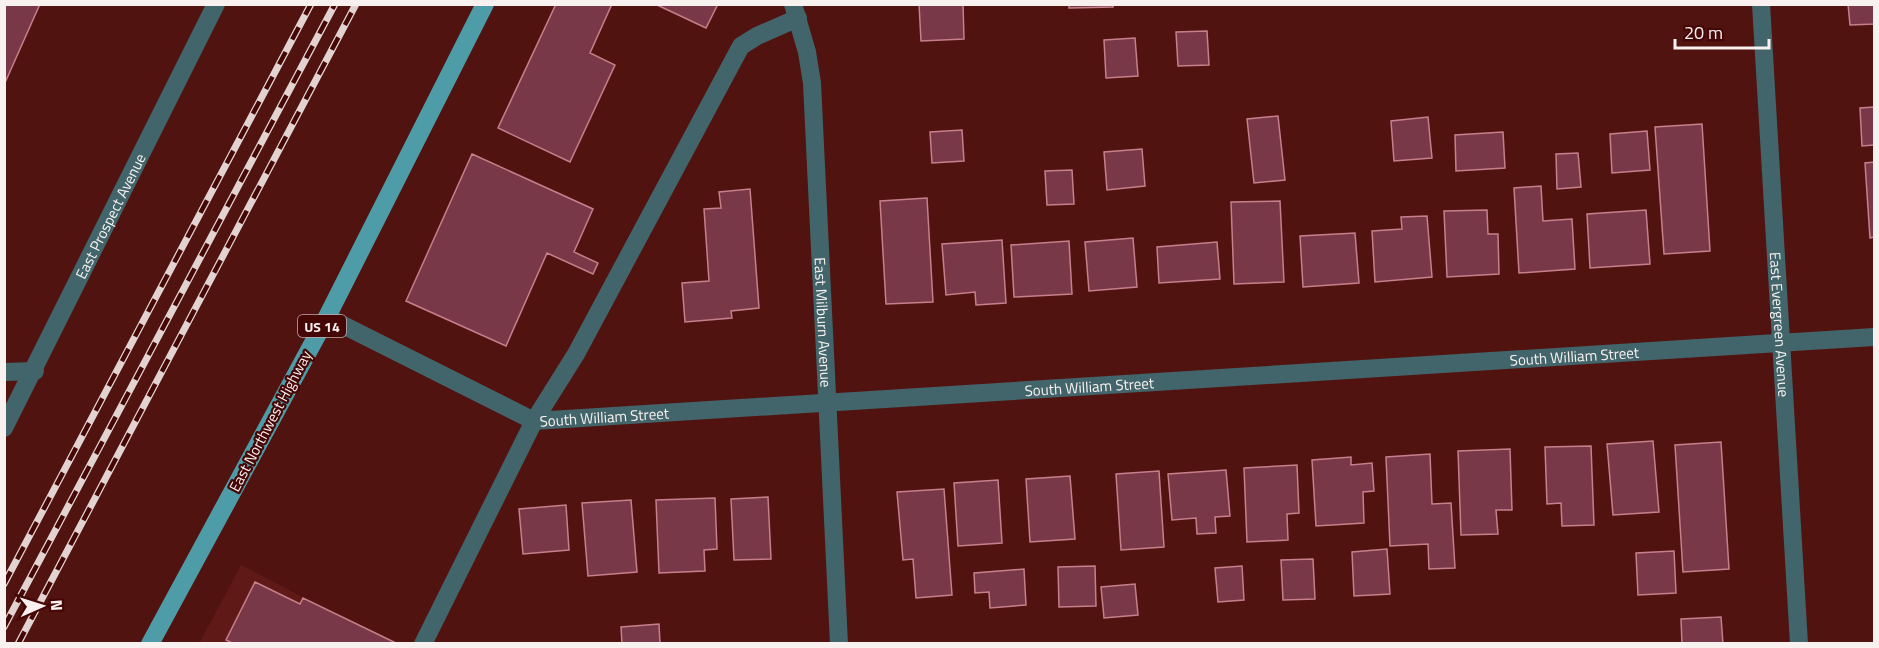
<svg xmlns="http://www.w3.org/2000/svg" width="1879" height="648" viewBox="0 0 1879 648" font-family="'Titillium Web',sans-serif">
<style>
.built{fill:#5f1a17}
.building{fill:#793847;stroke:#c87f8c;stroke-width:1.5}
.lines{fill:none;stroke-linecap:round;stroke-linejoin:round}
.minor{stroke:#41656a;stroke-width:18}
.major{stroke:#4e9ca7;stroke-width:18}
.rail-casing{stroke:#e2d3d1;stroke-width:7}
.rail{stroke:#450706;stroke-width:4.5;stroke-dasharray:14;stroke-linecap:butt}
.labels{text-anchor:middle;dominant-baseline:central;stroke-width:4.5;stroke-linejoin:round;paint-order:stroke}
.shield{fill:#450706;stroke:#c3abaa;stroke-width:1.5}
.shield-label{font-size:14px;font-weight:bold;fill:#f9f1f0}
.street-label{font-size:15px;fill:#f9f1f0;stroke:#450706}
</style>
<rect width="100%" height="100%" fill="#511310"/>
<path class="built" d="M241 565 390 643 199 644Z"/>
<path class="building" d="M4 4H40L4 85Z
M556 4H612L590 53 615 65 570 162 498 128Z
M655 4H718L706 28Z
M919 4H963L964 39 921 41Z
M1069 4H1113V7L1069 8Z
M1848 4H1874V24L1850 25Z
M1207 31 1209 65 1178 66 1176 32Z
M1135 38 1138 76 1106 78 1104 40Z
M1874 107V145L1862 146 1860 108Z
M1278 116 1285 180 1254 183 1247 119Z
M1428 117 1432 158 1394 161 1391 121Z
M1702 124 1710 251 1664 254 1655 127Z
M962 130 964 161 932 163 930 132Z
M1647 131 1650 170 1612 173 1610 134Z
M1503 132 1505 168 1456 171 1455 135Z
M1142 149 1145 186 1107 190 1104 152Z
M1578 153 1581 187 1557 189 1556 154Z
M472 154 593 209 574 252 598 263 593 274 547 253 506 346 406 301Z
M1874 162V237L1870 238 1865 163Z
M1072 170 1074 204 1047 205 1045 171Z
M1541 186 1543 221 1572 219 1575 269 1519 273 1514 188Z
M750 189 759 308 731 311 732 318 685 322 682 283 709 281 704 209 721 208 719 192Z
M927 198 933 302 886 304 880 201Z
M1280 201 1284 282 1234 284 1231 202Z
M1487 210 1488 234H1498L1499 274 1447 277 1444 211Z
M1646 210 1650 264 1590 268 1587 214Z
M1427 216 1432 277 1375 282 1372 231 1402 229 1401 217Z
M1355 233 1359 283 1303 287 1300 236Z
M1133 238 1137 287 1089 291 1085 242Z
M1002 240 1006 303 976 305 975 292 946 295 942 244Z
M1069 241 1072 294 1014 297 1011 245Z
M1217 242 1220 279 1159 283 1157 247Z
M1653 441 1659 512 1613 515 1607 444Z
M1721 442 1729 569 1683 572 1675 445Z
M1591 446 1594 525 1562 526 1561 503 1547 504 1545 447Z
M1510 449 1512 510H1496L1498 534 1461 535 1458 451Z
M1430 454 1432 504 1451 503 1455 568 1429 569 1428 544 1390 546 1386 457Z
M1351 457V465L1372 463 1374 491 1363 492 1364 523 1316 526 1312 460Z
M1297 465 1299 513 1287 514 1288 540 1247 542 1244 468Z
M1226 470 1230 516 1215 517 1216 533 1197 534 1196 518 1172 520 1168 474Z
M1159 471 1164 547 1121 550 1116 474Z
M1070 476 1075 539 1030 542 1026 479Z
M998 480 1002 543 958 546 954 483Z
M944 489 952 595 916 598 913 559 903 560 897 492Z
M768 497 771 559 734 560 731 499Z
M715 498 717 549 704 550 705 571 659 573 656 500Z
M631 500 637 572 588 576 582 503Z
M566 505 569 550 523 554 519 509Z
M1387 549 1390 594 1354 596 1352 552Z
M1674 551 1676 593 1638 595 1636 553Z
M1313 559 1315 599 1283 600 1281 560Z
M1095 566 1096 606 1059 607 1058 567Z
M1242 566 1244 600 1218 602 1215 568Z
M1024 569 1026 605 990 608 989 592 975 593 974 573Z
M255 582 300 604 303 598 398 644H234L226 640Z
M1135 584 1138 615 1104 618 1101 587Z
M1721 617 1723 644H1682L1681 619Z
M659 624 660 644H622L621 627Z"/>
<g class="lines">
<g class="minor">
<path id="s1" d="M793 4 807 52 812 83 839 644"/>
<path id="s2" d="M1761 4 1799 644"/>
<path id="s3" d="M327 317 534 421 1874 337"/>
<path d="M4 372 35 371"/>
<path id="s4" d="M4 428 216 4"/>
<path d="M423 644 534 421 576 354 741 46 757 36 798 18"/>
</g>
<path class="major" d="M150 644 327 317 485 4"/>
<g class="rail-casing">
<path id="rail" d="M4 584 311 4
M4 627 335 4
M18 644 356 4"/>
</g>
<use href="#rail" class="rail"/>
</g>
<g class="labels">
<rect class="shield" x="298" y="315" width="48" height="22" rx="4.5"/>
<g class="shield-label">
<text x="322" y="326">US 14</text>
</g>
<g class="street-label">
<text stroke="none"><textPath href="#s4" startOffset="237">East Prospect Avenue</textPath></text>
<text stroke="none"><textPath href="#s1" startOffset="321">East Milburn Avenue</textPath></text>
<text stroke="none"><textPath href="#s2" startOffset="321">East Evergreen Avenue</textPath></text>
<text stroke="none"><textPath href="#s3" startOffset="1274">South William Street</textPath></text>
<text stroke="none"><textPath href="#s3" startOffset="788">South William Street</textPath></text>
<text stroke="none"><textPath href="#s3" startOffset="302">South William Street</textPath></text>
<text transform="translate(270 421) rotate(-62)">East Northwest Highway</text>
</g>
</g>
<rect width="1879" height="648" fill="none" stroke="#f9f1f0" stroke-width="12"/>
<g transform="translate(42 606) rotate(87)" stroke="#450706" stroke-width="4.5" paint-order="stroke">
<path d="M0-4.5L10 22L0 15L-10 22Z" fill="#f9f1f0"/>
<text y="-9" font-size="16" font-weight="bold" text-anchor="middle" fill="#f9f1f0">N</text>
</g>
<path d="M1675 39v9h94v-9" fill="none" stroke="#f9f1f0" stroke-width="3"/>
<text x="1684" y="39" font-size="18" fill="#f9f1f0" stroke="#450706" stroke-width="4.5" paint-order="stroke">20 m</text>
</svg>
